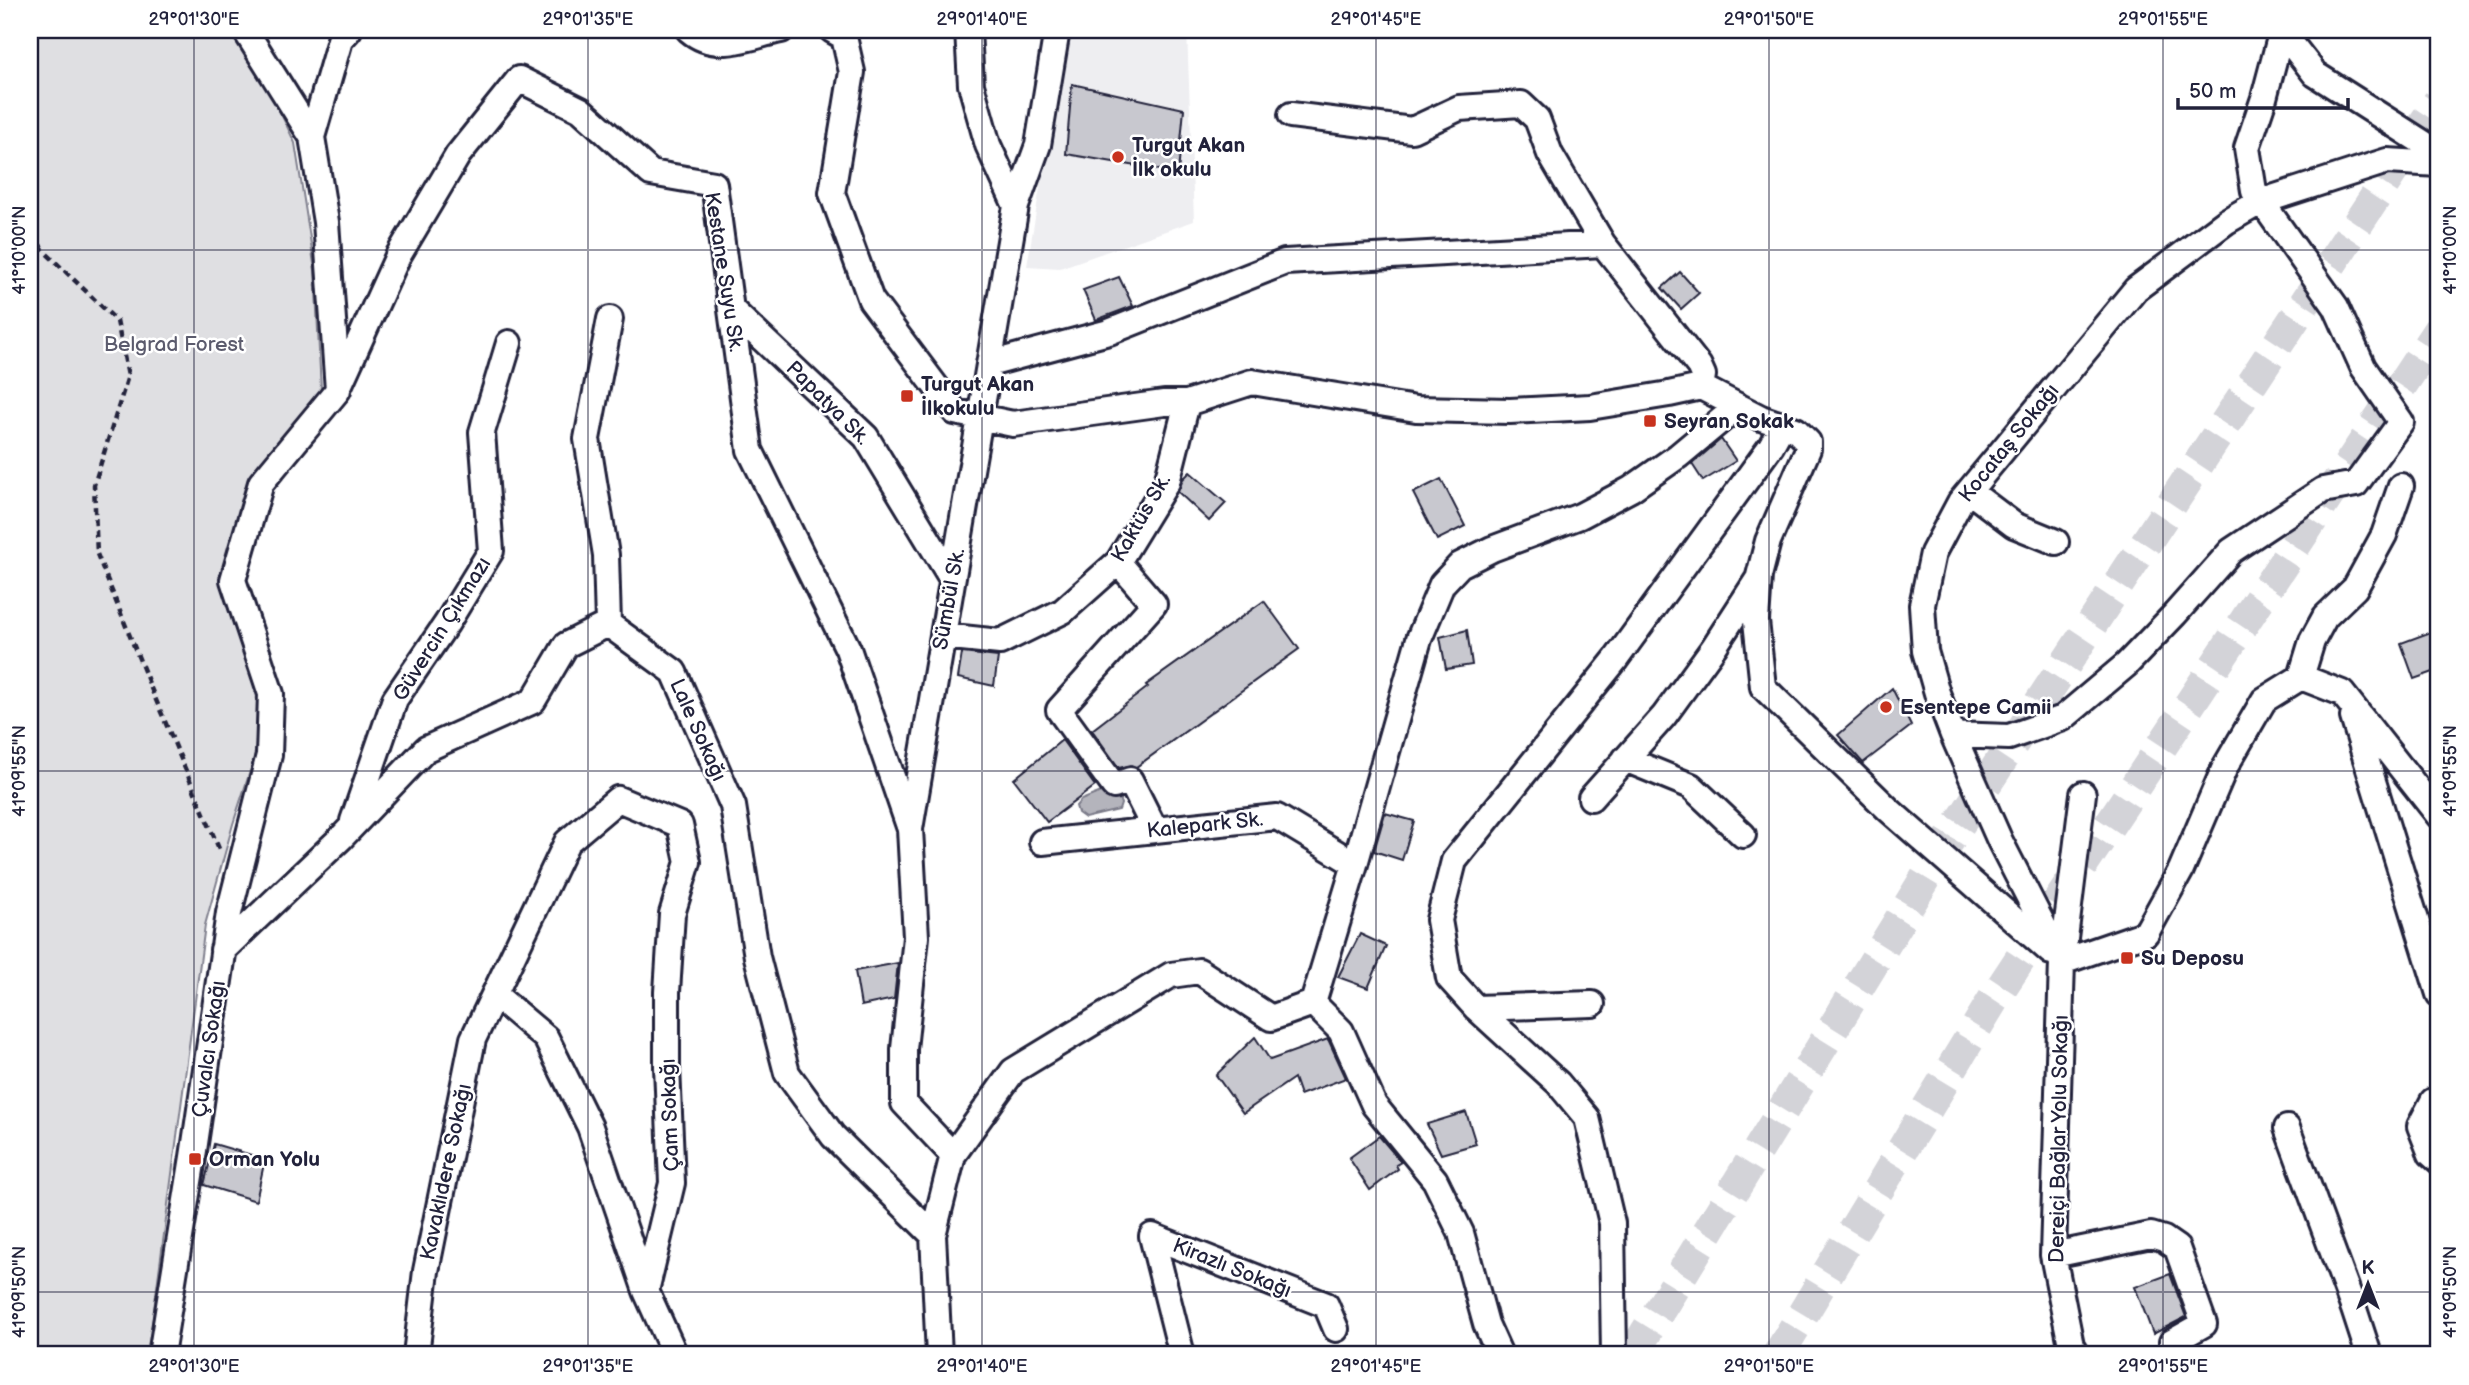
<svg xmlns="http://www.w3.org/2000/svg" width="2469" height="1385" viewBox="0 0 2469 1385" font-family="'Balsamiq Sans',sans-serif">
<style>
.built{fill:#eeeef1}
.green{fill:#dfdfe2;stroke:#80808e;stroke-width:2}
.water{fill:#b4b4bc;stroke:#7a7a88;stroke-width:2}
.building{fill:#c8c8cf;stroke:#22223b;stroke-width:2}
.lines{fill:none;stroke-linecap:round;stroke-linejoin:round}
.major-tunnel{stroke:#d3d3d8;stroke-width:32;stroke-dasharray:32 16;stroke-linecap:butt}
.minor-casing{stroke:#22223b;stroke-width:30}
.path{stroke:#22223b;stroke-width:4.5;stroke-dasharray:7 5;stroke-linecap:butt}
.minor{stroke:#fff;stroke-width:24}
.ticks{fill:none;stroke:#22223b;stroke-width:2;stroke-opacity:0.45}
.poi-dot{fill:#c8321e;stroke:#fff;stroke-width:2.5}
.labels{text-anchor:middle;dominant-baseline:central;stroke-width:5;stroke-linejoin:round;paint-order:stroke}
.poi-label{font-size:21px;font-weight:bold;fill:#22223b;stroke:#fff;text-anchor:start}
.street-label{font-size:21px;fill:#22223b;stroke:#fff}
.park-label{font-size:21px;fill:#5b5b6d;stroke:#fff}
.neatline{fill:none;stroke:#22223b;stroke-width:2.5}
.ticks-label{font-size:18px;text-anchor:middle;fill:#22223b}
</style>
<rect width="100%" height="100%" fill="#fff"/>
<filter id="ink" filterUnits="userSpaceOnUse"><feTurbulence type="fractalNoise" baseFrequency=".0143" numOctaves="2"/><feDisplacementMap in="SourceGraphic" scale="14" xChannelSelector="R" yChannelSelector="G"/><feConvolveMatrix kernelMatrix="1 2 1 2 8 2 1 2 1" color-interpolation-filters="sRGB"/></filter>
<g filter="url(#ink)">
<path class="built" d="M1066 30H1187L1194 221 1060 268 1027 266Z"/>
<path class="green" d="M30 30H231L259 68 295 143 315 270 321 391 253 477 224 584 263 701 254 759 233 824 205 925 148 1355H30Z"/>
<path class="water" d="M1106 790 1118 794 1121 804 1119 810 1085 818 1078 813 1076 806 1081 800Z"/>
<path class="building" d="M1072 84 1184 109 1178 173 1066 154Z
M1680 272 1699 293 1681 309 1662 288Z
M1119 277 1133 306 1096 320 1083 290Z
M1721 439 1736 461 1703 481 1692 464Z
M1190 472 1226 503 1209 521 1178 492 1183 479Z
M1441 479 1465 526 1437 540 1413 493Z
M1264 601 1299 649 1136 767 1131 765 1119 768 1092 730 1148 687 1146 685Z
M2439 629V670L2414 679 2401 643Z
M1467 630 1472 665 1446 669 1440 637Z
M962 653 998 657 994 686 958 678Z
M1892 688 1911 726 1863 763 1838 735Z
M1062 740 1095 786 1047 822 1014 779Z
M1385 813 1414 821 1402 860 1374 851Z
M1360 934 1386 946 1368 988 1338 977Z
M898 963 894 999 861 1006 855 971Z
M1255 1037 1270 1060 1328 1039 1346 1078 1300 1095 1294 1078 1243 1113 1216 1075Z
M1466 1112 1476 1144 1441 1154 1427 1124Z
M1379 1136 1401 1162 1396 1165 1398 1169 1370 1190 1349 1158Z
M214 1144 265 1159 256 1201 204 1185Z
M2170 1274 2186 1317 2153 1334 2135 1287Z"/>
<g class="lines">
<path class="major-tunnel" d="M1632 1355 1954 832 2439 101
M1778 1355 1993 1000 2439 329"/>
<g class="minor-casing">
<path id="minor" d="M689 30C717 54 749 36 781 30
M832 30 844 37 852 72 832 193 871 300 955 412 1013 424 1164 403H1187L1252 382 1416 409 1510 411 1590 407 1669 394 1701 387
M968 30 971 85 988 145 1016 206
M2277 30 2283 33 2315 74 2439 153
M1291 115 1412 130 1459 108 1521 104 1537 119 1550 154 1603 244 1699 366 1703 375 1701 387
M312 137 340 40 349 30
M732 310 866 437 952 579
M989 364 1109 332 1285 262 1603 244
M339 386 398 256 458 155 519 79 581 110 651 173 714 184 750 450 848 649 910 829
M1701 387 1761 418 1796 430 1808 442V449L1768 541 1759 576 1756 621 1763 687 1889 810 2051 952
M1969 491 2014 525 2056 542
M1118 562 1154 604 1059 710 1114 786 1130 780 1155 830
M608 624 606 555 587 439 610 319
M943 636 1000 642 1063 611 1118 562 1167 482 1187 403
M2301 677 2312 641 2325 617 2355 588 2384 535 2401 486
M2353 717 2439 994
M1953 735 2009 737 2063 718 2126 665 2175 614 2231 551 2323 490 2356 484 2401 422 2363 367 2336 307 2254 191 2247 148 2264 98 2282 30
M1625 759 1691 786 1743 835
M1591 798 1664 716 1714 647 1758 579
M353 821 395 699 447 623 491 551 482 432 509 343
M1042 842 1277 817 1355 864
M223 950 342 837 426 749 533 701 566 645 608 624 674 672 733 806 757 957 787 1073 833 1136 933 1235
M2062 962 2000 841 1953 735 1937 693 1925 651 1922 605 1933 553 1960 502 2136 289 2227 221 2260 202 2387 161 2439 164
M2062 962 2146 933 2181 870 2225 767 2264 700 2301 677 2342 693 2439 816
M495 995 546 1038 590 1127 646 1291
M1313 1003 1341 1031 1374 1105 1435 1180 1461 1233 1486 1324 1500 1355
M1476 1008 1592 1004
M2439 1099 2433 1101 2420 1126 2431 1154 2439 1161
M2287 1128 2354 1309 2369 1355
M953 1155 904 1103V1049L916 937 910 829 1016 206 1038 145 1057 30
M2053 1255 2151 1235 2164 1239 2177 1248 2204 1324 2172 1342
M161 1355 193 1157 229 913 269 755 271 694 233 580 261 483 338 390 326 222 312 137 245 30
M416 1355 426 1271 473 1039 567 842 618 799 680 825 688 862 672 914 667 992V1067L672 1183 646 1291 675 1355
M939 1355 933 1235 953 1155 1013 1071 1171 975 1199 971 1271 1018 1313 1003 1355 864 1419 639 1442 584 1460 565 1492 549 1580 516 1631 489 1678 456 1738 406
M1182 1355 1152 1236 1326 1305 1336 1329
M1614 1355 1612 1223 1587 1118 1558 1083 1476 1008 1449 978 1439 920 1454 861 1616 659 1771 446 1782 426
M2077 1355 2071 1345 2053 1255 2062 962 2083 794"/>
</g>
<path class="path" d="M30 223 42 249 117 321 128 376 94 485 97 554 150 686 220 851"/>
<use href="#minor" class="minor"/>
</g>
</g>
<path class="ticks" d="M194 30V1355M588 30V1355M982 30V1355M1376 30V1355M1769 30V1355M2163 30V1355M30 250H2439M30 771H2439M30 1292H2439"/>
<g class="poi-dot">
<circle cx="1118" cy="157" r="7"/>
<rect x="900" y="389" width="14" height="14" rx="3.5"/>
<rect x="1643" y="414" width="14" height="14" rx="3.5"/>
<circle cx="1886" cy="707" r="7"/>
<rect x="2120" y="951" width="14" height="14" rx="3.5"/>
<rect x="188" y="1152" width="14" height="14" rx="3.5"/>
</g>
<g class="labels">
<g class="poi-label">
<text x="1132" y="145">Turgut Akan<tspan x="1132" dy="24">İlk okulu</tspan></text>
<text x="921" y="384">Turgut Akan<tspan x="921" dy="24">İlkokulu</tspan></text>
<text x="1664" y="421">Seyran Sokak</text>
<text x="1900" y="707">Esentepe Camii</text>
<text x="2141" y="958">Su Deposu</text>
<text x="209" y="1159">Orman Yolu</text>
</g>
<g class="street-label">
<text transform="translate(724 272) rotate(81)">Kestane Suyu Sk.</text>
<text transform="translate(828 403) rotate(45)">Papatya Sk.</text>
<text transform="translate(2009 443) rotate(-51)">Kocataş Sokağı</text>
<text transform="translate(1141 518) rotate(-60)">Kaktüs Sk.</text>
<text transform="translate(949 599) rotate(-80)">Sümbül Sk.</text>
<text transform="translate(442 629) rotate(-58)">Güvercin Çıkmazı</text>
<text transform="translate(698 730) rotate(66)">Lale Sokağı</text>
<text transform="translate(1205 825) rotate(-6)">Kalepark Sk.</text>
<text transform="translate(209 1049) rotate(-82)">Çuvalcı Sokağı</text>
<text transform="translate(670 1115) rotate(-92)">Çam Sokağı</text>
<text transform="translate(2059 1139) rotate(-89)">Dereiçi Bağlar Yolu Sokağı</text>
<text transform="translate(446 1172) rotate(-78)">Kavaklıdere Sokağı</text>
<text transform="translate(1232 1268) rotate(22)">Kirazlı Sokağı</text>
</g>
<g class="park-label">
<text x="174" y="344">Belgrad Forest</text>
</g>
</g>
<rect width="2469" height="1385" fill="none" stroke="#fff" stroke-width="77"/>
<g transform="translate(2368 1284)" stroke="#ffffff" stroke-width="5" paint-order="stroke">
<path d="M0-5L12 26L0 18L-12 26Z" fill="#22223b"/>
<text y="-10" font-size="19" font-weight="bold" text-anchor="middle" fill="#22223b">K</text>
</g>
<path d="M2178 98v10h170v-10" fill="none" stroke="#22223b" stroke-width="3.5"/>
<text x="2189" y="98" font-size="21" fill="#22223b" stroke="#ffffff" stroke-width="5" paint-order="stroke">50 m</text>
<rect x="38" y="38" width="2392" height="1308" class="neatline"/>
<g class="ticks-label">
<text x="194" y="25">29°01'30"E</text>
<text x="588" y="25">29°01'35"E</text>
<text x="982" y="25">29°01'40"E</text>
<text x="1376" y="25">29°01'45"E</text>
<text x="1769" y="25">29°01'50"E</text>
<text x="2163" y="25">29°01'55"E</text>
<text transform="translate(19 250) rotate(-90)" y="6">41°10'00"N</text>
<text transform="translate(2450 250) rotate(-90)" y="6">41°10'00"N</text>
<text transform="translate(19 771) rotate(-90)" y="6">41°09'55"N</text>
<text transform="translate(2450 771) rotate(-90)" y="6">41°09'55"N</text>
<text transform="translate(19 1292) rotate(-90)" y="6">41°09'50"N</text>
<text transform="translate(2450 1292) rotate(-90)" y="6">41°09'50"N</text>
<text x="194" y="1372">29°01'30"E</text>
<text x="588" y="1372">29°01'35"E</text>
<text x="982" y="1372">29°01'40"E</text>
<text x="1376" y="1372">29°01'45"E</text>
<text x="1769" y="1372">29°01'50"E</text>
<text x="2163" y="1372">29°01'55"E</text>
</g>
</svg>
